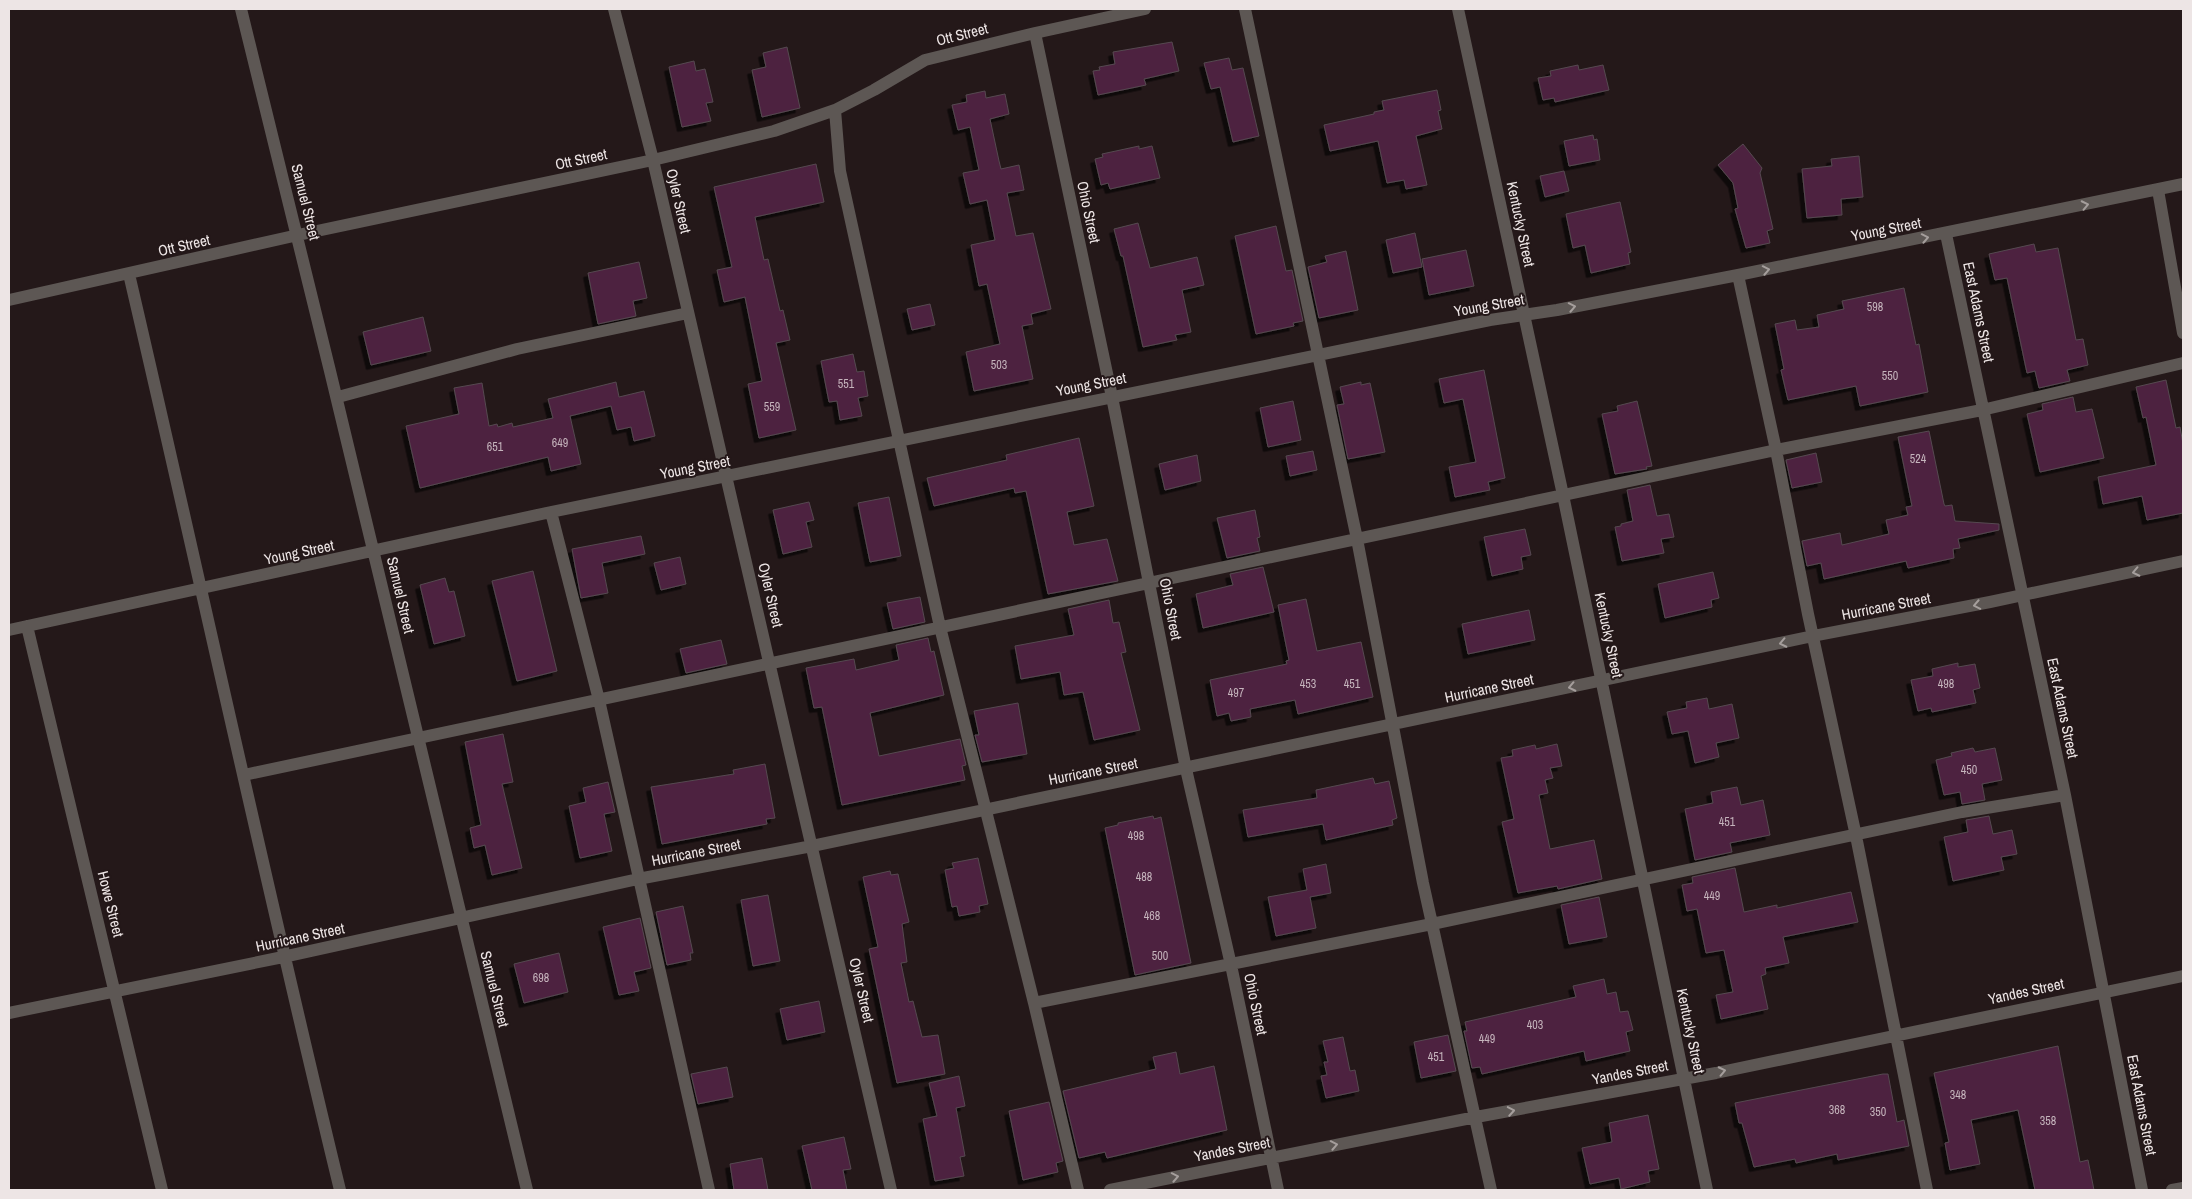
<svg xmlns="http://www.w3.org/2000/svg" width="2192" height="1199" viewBox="0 0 2192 1199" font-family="'Archivo Narrow',sans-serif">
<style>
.building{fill:#4e2240;stroke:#554950;filter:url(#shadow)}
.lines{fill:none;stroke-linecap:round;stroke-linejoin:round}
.minor{stroke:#5d5754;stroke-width:12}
.oneway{stroke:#a59e9c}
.labels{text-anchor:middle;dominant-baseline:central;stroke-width:4;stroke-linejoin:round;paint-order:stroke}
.number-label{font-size:12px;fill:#c5b4bc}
.street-label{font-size:15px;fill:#ede5e5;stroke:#241819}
</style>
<defs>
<filter id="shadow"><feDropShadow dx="-4.5" dy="4.5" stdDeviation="0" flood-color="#0009"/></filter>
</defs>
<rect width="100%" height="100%" fill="#241819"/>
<path class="building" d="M1172 42 1179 71 1144 79 1146 85 1098 95 1093 71 1100 70 1099 67 1115 64 1113 52Z
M787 47 800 108 762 117 752 70 766 67 763 53Z
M1229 58 1232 70 1243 68 1259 136 1233 142 1220 87 1211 89 1204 63Z
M694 61 696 71 705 69 713 102 706 103 711 121 682 127 669 67Z
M1578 65 1579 70 1603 65 1609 90 1555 102 1554 98 1543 100 1538 78 1551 76 1550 71Z
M1437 90 1441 110 1438 111 1442 129 1416 136 1427 185 1406 189 1404 180 1387 183 1378 141 1330 151 1324 125 1374 114V112L1384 110 1382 101Z
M985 91 986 98 1005 94 1009 114 990 119 999 161 1001 169 1019 165 1024 190 1007 193 1016 236 1033 233 1051 309 1031 314 1033 324 1022 326 1033 379 974 391 966 352 1000 344 987 284 979 286 971 245 995 240 987 200 970 204 963 173 979 170 970 127 958 130 952 105 967 102 966 95Z
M1593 135 1594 140 1597 139 1600 160 1569 166 1564 141Z
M1743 144 1762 168 1760 173 1773 229 1767 231 1770 243 1746 248 1735 209 1738 208 1733 183 1718 165Z
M1139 146V149L1152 146 1160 178 1110 189 1108 183 1101 185 1095 159 1103 157 1102 154Z
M1859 156 1863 197 1841 199 1842 215 1807 218 1802 169 1832 166 1831 159Z
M816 164 824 202 755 217 764 260 768 259 780 311 783 310 790 340 776 343 796 430 759 438 748 384 762 381 745 297 724 302 717 270 732 267 714 187Z
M1564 171 1569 191 1545 197 1540 176Z
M1620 202 1631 252 1628 253 1630 264 1591 273 1585 245 1573 248 1566 214Z
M1138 223 1150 268 1197 257 1204 285 1182 290 1191 332 1175 335 1177 340 1143 347 1123 256H1121L1114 229Z
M1276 226 1286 271 1292 270 1303 321 1293 323 1294 326 1256 334 1235 236Z
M1415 233 1422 267 1393 273 1386 240Z
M2034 244 2036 252 2058 248 2076 340 2083 339 2088 365 2067 370 2070 381 2039 388 2035 371 2027 373 2007 278 1995 280 1989 254Z
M1466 250 1474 286 1429 295 1422 259Z
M1346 251 1358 310 1319 318 1308 267 1327 262 1325 256Z
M639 262 647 298 633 301 636 316 598 324 588 273Z
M1904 288 1916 345 1919 344 1928 392 1860 406 1856 386 1788 400 1781 370 1784 369 1775 324 1795 320 1797 330 1819 327 1817 315 1844 309 1842 301Z
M930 304 935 325 912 330 907 309Z
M423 317 431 351 371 365 363 332Z
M853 354 857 372 864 371 868 396 858 398 862 416 840 420 837 401 829 402 821 361Z
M1484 370 1505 478 1488 482 1490 490 1455 497 1449 467 1476 462 1463 399 1444 403 1439 379Z
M2166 380 2176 428 2180 427 2183 444V513L2147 520 2142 496 2103 504 2098 477 2156 465 2146 417 2143 418 2136 387Z
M616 382 619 397 644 391 655 436 634 441 631 427 617 430 611 406 570 416 581 464 551 471 548 457 420 488 406 426 459 414 454 388 482 383 489 426 497 424 498 427 512 423 513 427 553 418 548 399Z
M1361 382V385L1370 383 1385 452 1348 459 1337 405 1344 404 1340 387Z
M2073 397 2076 412 2092 409 2104 458 2040 472 2027 414 2043 410 2042 404Z
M1293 401 1301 440 1268 447 1260 408Z
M1637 401 1652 466 1646 467 1647 469 1615 474 1602 414 1618 411 1617 406Z
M1929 431 1944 504 1945 506 1952 505 1955 521 1999 524V530L1958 539 1960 548 1953 549 1954 558 1908 568 1906 561 1824 579 1821 563 1807 566 1802 541 1840 533 1842 545 1889 534 1886 520 1908 515 1906 507 1912 506 1898 437Z
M1079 438 1094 506 1067 512 1074 545 1107 539 1118 581 1048 594 1026 491 1015 493 1014 488 934 506 927 478 1007 460 1006 455Z
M1313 451 1317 470 1290 476 1286 456Z
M1816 453 1822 482 1792 488 1786 460Z
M1197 455 1201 481 1165 490 1159 464Z
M1650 485 1657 516 1669 514 1674 537 1661 539 1664 553 1622 561 1615 527 1621 526V524L1633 521 1627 490Z
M889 497 901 556 870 562 858 503Z
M809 502 814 520 806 522 812 547 783 554 773 510Z
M1255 510 1260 537 1257 538 1260 551 1227 558 1217 518Z
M1525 529 1531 555 1521 557 1523 569 1492 576 1484 537Z
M641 536 645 554 602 563 608 593 581 598 572 549Z
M680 557 686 584 661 590 654 563Z
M1263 567 1274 612 1203 628 1196 594 1233 585 1230 574Z
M533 571 557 671 517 681 492 581Z
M1713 572 1719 598 1711 600 1712 607 1665 618 1658 584Z
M445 578 449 592 454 591 465 636 434 644 420 585Z
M920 597 925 622 893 629 887 603Z
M1306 599 1317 651 1361 642 1373 697 1298 714 1295 700 1250 709 1251 717 1231 721 1229 713 1217 716 1210 680 1287 664 1286 661 1289 660 1278 605Z
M1109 600 1113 623 1119 622 1126 652 1121 653 1140 730 1094 740 1083 692 1064 695 1060 672 1021 679 1015 646 1074 635 1068 609Z
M1529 610 1535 640 1468 654 1462 624Z
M928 638 931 652 934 651 944 695 870 713 879 756 960 739 966 765 962 766 965 780 842 805 822 707 814 708 806 668 854 659 856 670 899 660 896 645Z
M721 640 727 664 686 673 680 649Z
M1958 663V667L1975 664 1980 688 1973 690 1976 703 1932 712 1931 708 1918 711 1911 680 1933 676 1932 669Z
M1707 698 1709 709 1732 704 1739 738 1716 743 1719 757 1695 763 1688 731 1672 734 1667 712 1687 708 1686 702Z
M1018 703 1027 754 982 762 975 735H979L974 711Z
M503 734 513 782 502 784 522 868 492 875 485 845 474 848 470 828 481 825 465 742Z
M1557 744 1562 766 1550 768 1553 778 1545 780 1548 793 1539 795 1550 849 1594 840 1602 879 1558 889 1557 886 1518 893 1502 822 1514 819 1501 758 1513 756 1512 750 1535 745 1536 749Z
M1973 748 1975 752 1995 748 2002 780 1982 784 1985 800 1962 804 1960 792 1944 795 1936 760 1952 756 1951 753Z
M765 764 775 818 766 819 767 824 662 844 651 787 734 774 733 770Z
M1373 778 1375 784 1389 781 1397 818 1392 820 1393 825 1326 840 1323 824 1248 837 1243 810 1317 798 1316 790Z
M608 782 615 812 604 814 612 851 580 858 569 806 586 802 583 788Z
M1737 787 1741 805 1763 800 1770 835 1730 843 1732 852 1695 860 1685 809 1713 803 1711 792Z
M1153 816 1154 819 1161 817 1191 963 1135 975 1105 828 1118 825V823Z
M1989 816 1993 834 2012 830 2017 854 2001 857 2004 870 1953 881 1944 837 1968 832 1966 820Z
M978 858 988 904 979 906 980 912 959 916 957 906 952 907 945 870 954 868 952 863Z
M1326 864 1331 893 1310 897 1316 928 1276 936 1268 897 1307 890 1303 869Z
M1735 868 1744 912 1777 905V908L1851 892 1858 922 1783 937 1789 963 1765 968 1766 974 1761 976 1768 1009 1721 1019 1716 995 1733 992 1724 950 1706 953 1697 909 1687 911 1682 885 1693 883 1692 877Z
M890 871 891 875 898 874 909 922 902 924 907 962 901 963 909 1002 913 1001 922 1037 938 1035 945 1074 897 1083 869 949 878 947 863 877Z
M768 895 780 961 753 966 741 900Z
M1599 897 1607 937 1569 944 1561 905Z
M683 906 693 953H690L691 960 667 965 656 912Z
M640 918 651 968 634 972 639 991 619 995 603 927Z
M559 953 568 992 524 1003 514 964Z
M1604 979 1607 994 1616 992 1620 1012 1628 1011 1633 1030 1626 1032 1630 1051 1586 1061 1584 1051 1482 1074 1480 1067 1472 1068 1464 1031H1467L1465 1022 1576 997 1573 986Z
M819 1001 825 1032 787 1040 780 1009Z
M1448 1035 1456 1071 1421 1078 1414 1042Z
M1343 1037 1350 1071 1355 1070 1359 1091 1326 1098 1321 1076 1327 1075 1324 1062H1328L1323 1041Z
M2058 1046 2080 1162 2088 1160 2094 1190H2035L2018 1110 1971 1120 1980 1164 1950 1170 1945 1143 1949 1142 1934 1073Z
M1176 1052 1180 1074 1214 1066 1227 1130 1107 1158 1105 1152 1079 1158 1063 1091 1156 1069 1153 1057Z
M727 1067 733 1097 698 1104 691 1074Z
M1883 1074H1888L1897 1122 1904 1120 1909 1146 1838 1160 1837 1154 1796 1163 1795 1159 1754 1167 1742 1123H1739L1735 1103Z
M959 1076 965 1106 956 1108 965 1156 960 1157 964 1176 935 1181 923 1119 937 1116 929 1083Z
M1049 1102 1063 1161 1056 1163 1058 1172 1023 1180 1009 1111Z
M1648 1115 1659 1169 1648 1171 1650 1182 1621 1189 1619 1178 1590 1184 1582 1148 1612 1142 1609 1123Z
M844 1137 851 1169 843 1170 847 1190H812L802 1146Z
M762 1158 768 1190H734L730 1164Z"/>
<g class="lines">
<path class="minor" d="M241 9C339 402 432 796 527 1190
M614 9 653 160 891 1190
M1245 9 1357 539 1423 883 1491 1190
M1458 9 1563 495 1707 1190
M1035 33 1112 397 1186 769 1231 965 1278 1190
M835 110 840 171 940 627 1034 1003 1432 924 1962 812 2065 795
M2158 190 2183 333
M1946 234 2065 795 2142 1190
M129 274C200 579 266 886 340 1190
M1738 275 1776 450 1808 614 1856 836 1927 1190
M9 300 298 235 653 160 774 131 835 110 874 90 925 60 1035 33 1145 9
M338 397 517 349 688 313
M551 512 599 700 709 1190
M27 626 162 1190
M9 630 551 512 1490 320 1557 310 1738 275 2183 184
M244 775 1776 450 1982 410 2183 363
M1034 1003 1078 1190
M9 1013 283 957 638 879 812 846 1813 636 1990 602 2183 561
M1110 1190 1476 1117 1716 1073 2183 976
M2172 1190 2183 1188"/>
</g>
<defs><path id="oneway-chevron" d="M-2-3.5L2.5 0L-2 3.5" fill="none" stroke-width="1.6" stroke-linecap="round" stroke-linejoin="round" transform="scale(1.25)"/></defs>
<g class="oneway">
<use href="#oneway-chevron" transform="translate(2085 205) rotate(-12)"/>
<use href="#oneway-chevron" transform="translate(1925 238) rotate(-11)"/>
<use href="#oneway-chevron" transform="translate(1766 270) rotate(-11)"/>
<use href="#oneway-chevron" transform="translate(1572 307) rotate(-11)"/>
<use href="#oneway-chevron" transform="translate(2136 572) rotate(168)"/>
<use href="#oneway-chevron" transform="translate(1977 605) rotate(169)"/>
<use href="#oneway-chevron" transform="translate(1783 643) rotate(168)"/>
<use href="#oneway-chevron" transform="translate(1572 687) rotate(168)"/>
<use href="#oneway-chevron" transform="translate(1722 1071) rotate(-12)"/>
<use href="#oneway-chevron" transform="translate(1511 1111) rotate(-10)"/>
<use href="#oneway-chevron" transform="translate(1334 1145) rotate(-11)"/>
<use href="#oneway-chevron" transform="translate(1175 1177) rotate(-11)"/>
</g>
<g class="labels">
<g class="number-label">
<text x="1875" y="307">598</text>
<text x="999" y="365">503</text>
<text x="1890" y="376">550</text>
<text x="846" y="384">551</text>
<text x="772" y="407">559</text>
<text x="560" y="443">649</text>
<text x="495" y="447">651</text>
<text x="1918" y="459">524</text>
<text x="1308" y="684">453</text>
<text x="1352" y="684">451</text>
<text x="1946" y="684">498</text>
<text x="1236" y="693">497</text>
<text x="1969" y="770">450</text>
<text x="1727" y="822">451</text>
<text x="1136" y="836">498</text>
<text x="1144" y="877">488</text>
<text x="1712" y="896">449</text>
<text x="1152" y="916">468</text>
<text x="1160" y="956">500</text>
<text x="541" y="978">698</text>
<text x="1535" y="1025">403</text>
<text x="1487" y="1039">449</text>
<text x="1436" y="1057">451</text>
<text x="1958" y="1095">348</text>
<text x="1837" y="1110">368</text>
<text x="1878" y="1112">350</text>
<text x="2048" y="1121">358</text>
</g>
<g class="street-label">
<text transform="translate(962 34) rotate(-14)">Ott Street</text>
<text transform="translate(581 159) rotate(-12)">Ott Street</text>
<text transform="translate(679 201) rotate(77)">Oyler Street</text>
<text transform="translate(306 202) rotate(76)">Samuel Street</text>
<text transform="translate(1089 212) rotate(78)">Ohio Street</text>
<text transform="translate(1521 224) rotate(78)">Kentucky Street</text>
<text transform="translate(1886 229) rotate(-11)">Young Street</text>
<text transform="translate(184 245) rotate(-13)">Ott Street</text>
<text transform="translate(1489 305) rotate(-10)">Young Street</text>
<text transform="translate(1979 312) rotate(78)">East Adams Street</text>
<text transform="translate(1091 384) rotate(-11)">Young Street</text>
<text transform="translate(695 467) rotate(-11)">Young Street</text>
<text transform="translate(299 552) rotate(-12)">Young Street</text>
<text transform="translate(401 595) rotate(77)">Samuel Street</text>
<text transform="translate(771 595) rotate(77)">Oyler Street</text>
<text transform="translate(1886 606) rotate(-11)">Hurricane Street</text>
<text transform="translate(1171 609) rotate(79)">Ohio Street</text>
<text transform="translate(1609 635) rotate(78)">Kentucky Street</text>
<text transform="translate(1489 688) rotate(-12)">Hurricane Street</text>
<text transform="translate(2063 708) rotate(78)">East Adams Street</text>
<text transform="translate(1093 771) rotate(-11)">Hurricane Street</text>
<text transform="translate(696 852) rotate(-11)">Hurricane Street</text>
<text transform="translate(111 904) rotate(76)">Howe Street</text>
<text transform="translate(300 937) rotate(-12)">Hurricane Street</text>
<text transform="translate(495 989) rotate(76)">Samuel Street</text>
<text transform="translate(862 990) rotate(77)">Oyler Street</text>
<text transform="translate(2026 991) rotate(-12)">Yandes Street</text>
<text transform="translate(1256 1004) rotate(78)">Ohio Street</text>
<text transform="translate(1691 1031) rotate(78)">Kentucky Street</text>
<text transform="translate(1630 1072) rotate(-11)">Yandes Street</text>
<text transform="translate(2142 1105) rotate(79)">East Adams Street</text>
<text transform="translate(1232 1149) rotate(-11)">Yandes Street</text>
</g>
</g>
<rect width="2192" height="1199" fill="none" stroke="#ede5e5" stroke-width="20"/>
</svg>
